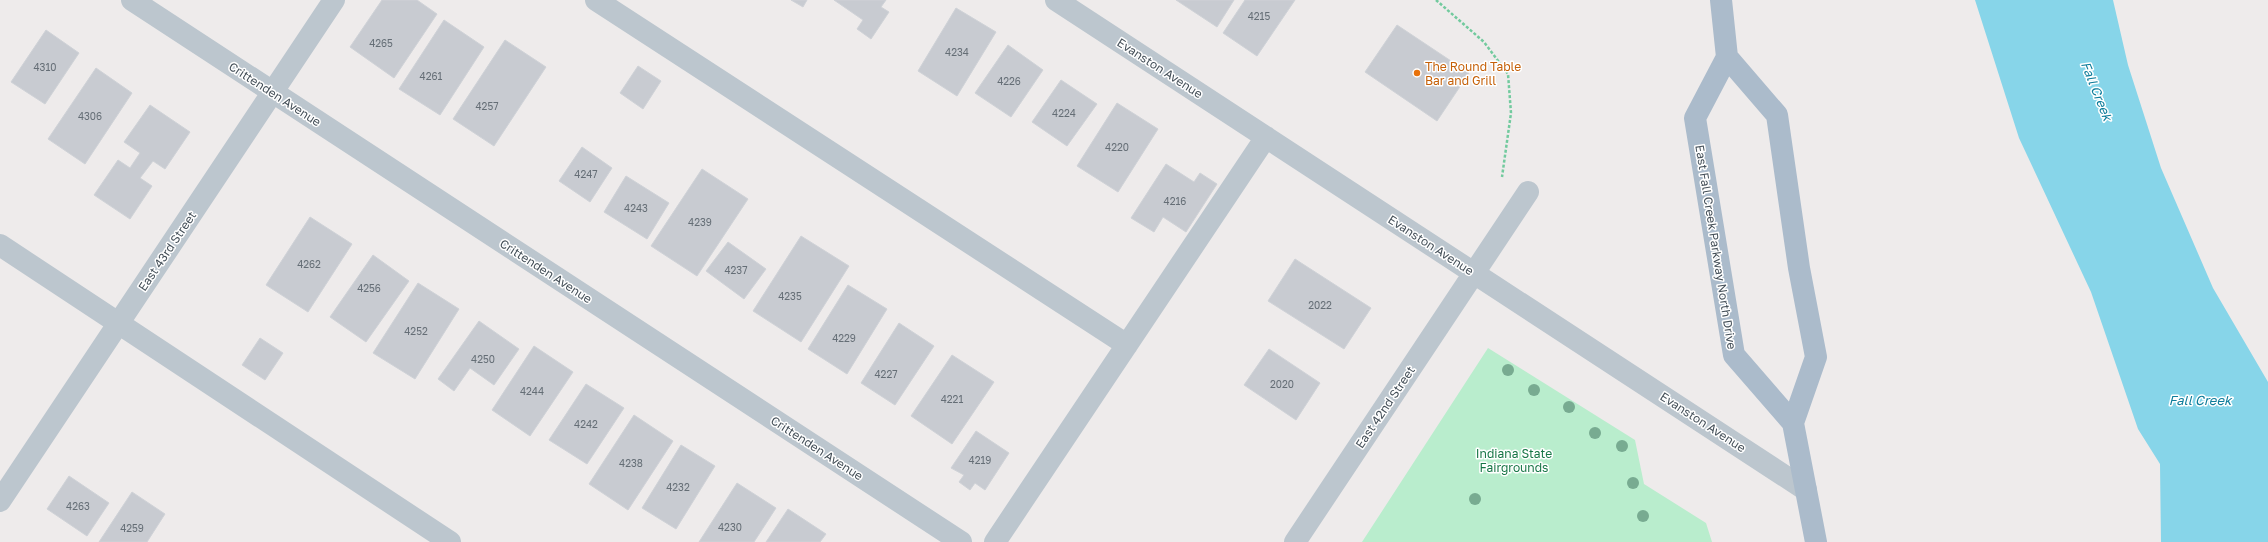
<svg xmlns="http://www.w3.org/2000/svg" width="2268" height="542" viewBox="0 0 2268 542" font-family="'Golos Text',sans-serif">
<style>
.green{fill:#b9edcd}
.water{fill:#87d5e9}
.building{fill:#c8cbd1;stroke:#cfd2d7}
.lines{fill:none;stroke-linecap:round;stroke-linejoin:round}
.path{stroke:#72ca9e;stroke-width:2.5;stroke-dasharray:3 2;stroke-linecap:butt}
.minor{stroke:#bcc6ce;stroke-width:22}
.major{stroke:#abbbcb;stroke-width:22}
.tree{fill:#78ab91}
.food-dot{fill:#e8710a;stroke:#fff;stroke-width:1.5}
.labels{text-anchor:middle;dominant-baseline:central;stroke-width:3;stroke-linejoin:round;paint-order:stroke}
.number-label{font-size:10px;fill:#656e76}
.food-label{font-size:12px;fill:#c56008;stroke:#fff;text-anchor:start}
.street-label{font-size:12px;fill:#444f58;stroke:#fff}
.park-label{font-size:12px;fill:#187747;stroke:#fff}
.water-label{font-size:13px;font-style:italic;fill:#0e7d9b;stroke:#fff}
</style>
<rect width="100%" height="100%" fill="#eeebeb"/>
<path class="green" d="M1488 348 1635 440 1644 484 1706 523 1712 542H1362Z"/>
<path class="water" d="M1975 0H2113L2128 65 2161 168 2213 288 2268 382V542H2161L2160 464 2138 429 2091 292 2019 138Z"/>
<path class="building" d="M382 0H417L437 14 394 78 350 47Z
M791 0H807L803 7Z
M834 0H886L881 7 889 12 871 39 857 29 863 20Z
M1176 0H1234L1217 27Z
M1245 0H1295L1257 56 1223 33Z
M956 8 996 32 957 96 918 71Z
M444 20 484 47 440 115 399 89Z
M1397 25 1469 73 1437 121 1365 72Z
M46 30 79 53 45 104 11 82Z
M505 40 546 67 494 146 453 119Z
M1008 45 1043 70 1011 117 975 93Z
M638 66 661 81 643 109 620 93Z
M96 68 132 93 85 164 48 139Z
M1061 80 1097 104 1067 146 1032 122Z
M1117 103 1158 129 1118 192 1077 166Z
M150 105 190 132 165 169 153 161 140 178 152 186 130 219 94 195 118 160 130 168 140 153 124 142Z
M582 147 612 168 590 202 559 181Z
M1166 164 1194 182 1200 173 1217 184 1186 232 1163 217 1154 232 1131 218Z
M702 169 748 199 697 276 651 246Z
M626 176 669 203 647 239 604 212Z
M310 217 352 244 308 312 266 285Z
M801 236 849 266 801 342 753 311Z
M728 242 766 269 744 299 706 271Z
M373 255 409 281 366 342 330 317Z
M1295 259 1371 308 1344 349 1268 301Z
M418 283 459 309 415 379 373 353Z
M848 285 887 309 847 374 808 349Z
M479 321 519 349 494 385 470 368 454 391 438 379Z
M899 323 934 346 895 405 861 383Z
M260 338 283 353 265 380 242 365Z
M534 346 573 372 530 436 492 410Z
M1269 349 1320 383 1296 420 1244 385Z
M952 355 994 382 952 444 911 416Z
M586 384 624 408 587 464 549 440Z
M634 415 673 441 628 510 589 484Z
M976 431 1009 453 985 490 975 483 970 490 959 482 964 475 951 468Z
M681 445 715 466 676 529 642 508Z
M69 476 109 503 87 536 47 509Z
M737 483 776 508 754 542H699Z
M132 492 165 514 147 542H99Z
M788 509 826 534 820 542H766Z"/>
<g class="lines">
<path class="path" d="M1436 0 1484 42 1508 74 1511 113 1502 177"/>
<path class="minor" d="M132 0 961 542
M596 0 1127 345
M1056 0 1806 490
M0 245 450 542
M0 501 334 0
M995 542 1266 137
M1295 542 1528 192"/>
<path class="major" d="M1721 0 1727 57 1695 118 1734 355 1793 423 1816 542
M1727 57 1777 115 1799 268 1816 357 1793 423"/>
</g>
<g class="tree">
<circle cx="1508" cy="370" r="6"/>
<circle cx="1534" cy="390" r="6"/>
<circle cx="1569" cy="407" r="6"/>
<circle cx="1595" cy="433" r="6"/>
<circle cx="1622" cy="446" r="6"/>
<circle cx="1633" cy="483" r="6"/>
<circle cx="1475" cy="499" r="6"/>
<circle cx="1643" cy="516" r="6"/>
</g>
<circle class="food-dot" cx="1417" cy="73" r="4"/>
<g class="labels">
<g class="number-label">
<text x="1259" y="16">4215</text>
<text x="381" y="43">4265</text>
<text x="957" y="52">4234</text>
<text x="45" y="67">4310</text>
<text x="431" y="76">4261</text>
<text x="1009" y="81">4226</text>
<text x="487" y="106">4257</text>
<text x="1064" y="113">4224</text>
<text x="90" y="116">4306</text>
<text x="1117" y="147">4220</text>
<text x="586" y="174">4247</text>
<text x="1175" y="201">4216</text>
<text x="636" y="208">4243</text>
<text x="700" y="222">4239</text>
<text x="309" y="264">4262</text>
<text x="736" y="270">4237</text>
<text x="369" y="288">4256</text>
<text x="790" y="296">4235</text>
<text x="1320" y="305">2022</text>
<text x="416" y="331">4252</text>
<text x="844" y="338">4229</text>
<text x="483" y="359">4250</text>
<text x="886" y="374">4227</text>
<text x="1282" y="384">2020</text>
<text x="532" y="391">4244</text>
<text x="952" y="399">4221</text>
<text x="586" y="424">4242</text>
<text x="980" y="460">4219</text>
<text x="631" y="463">4238</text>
<text x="678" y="487">4232</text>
<text x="78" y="506">4263</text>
<text x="730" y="527">4230</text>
<text x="132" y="528">4259</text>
</g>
<g class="food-label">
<text x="1425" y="66">The Round Table<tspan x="1425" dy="14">Bar and Grill</tspan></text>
</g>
<g class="street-label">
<text transform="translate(1160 68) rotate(33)">Evanston Avenue</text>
<text transform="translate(275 94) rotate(33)">Crittenden Avenue</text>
<text transform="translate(1431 245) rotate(33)">Evanston Avenue</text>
<text transform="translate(1716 247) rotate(81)">East Fall Creek Parkway North Drive</text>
<text transform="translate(167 251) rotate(-56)">East 43rd Street</text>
<text transform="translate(546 271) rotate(33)">Crittenden Avenue</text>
<text transform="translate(1385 407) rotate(-56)">East 42nd Street</text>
<text transform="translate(1703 422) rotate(33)">Evanston Avenue</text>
<text transform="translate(817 448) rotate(33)">Crittenden Avenue</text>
</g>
<g class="park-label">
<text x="1514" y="453">Indiana State<tspan x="1514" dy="14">Fairgrounds</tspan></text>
</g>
<g class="water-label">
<text transform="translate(2097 91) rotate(68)">Fall Creek</text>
<text x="2200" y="400">Fall Creek</text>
</g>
</g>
</svg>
